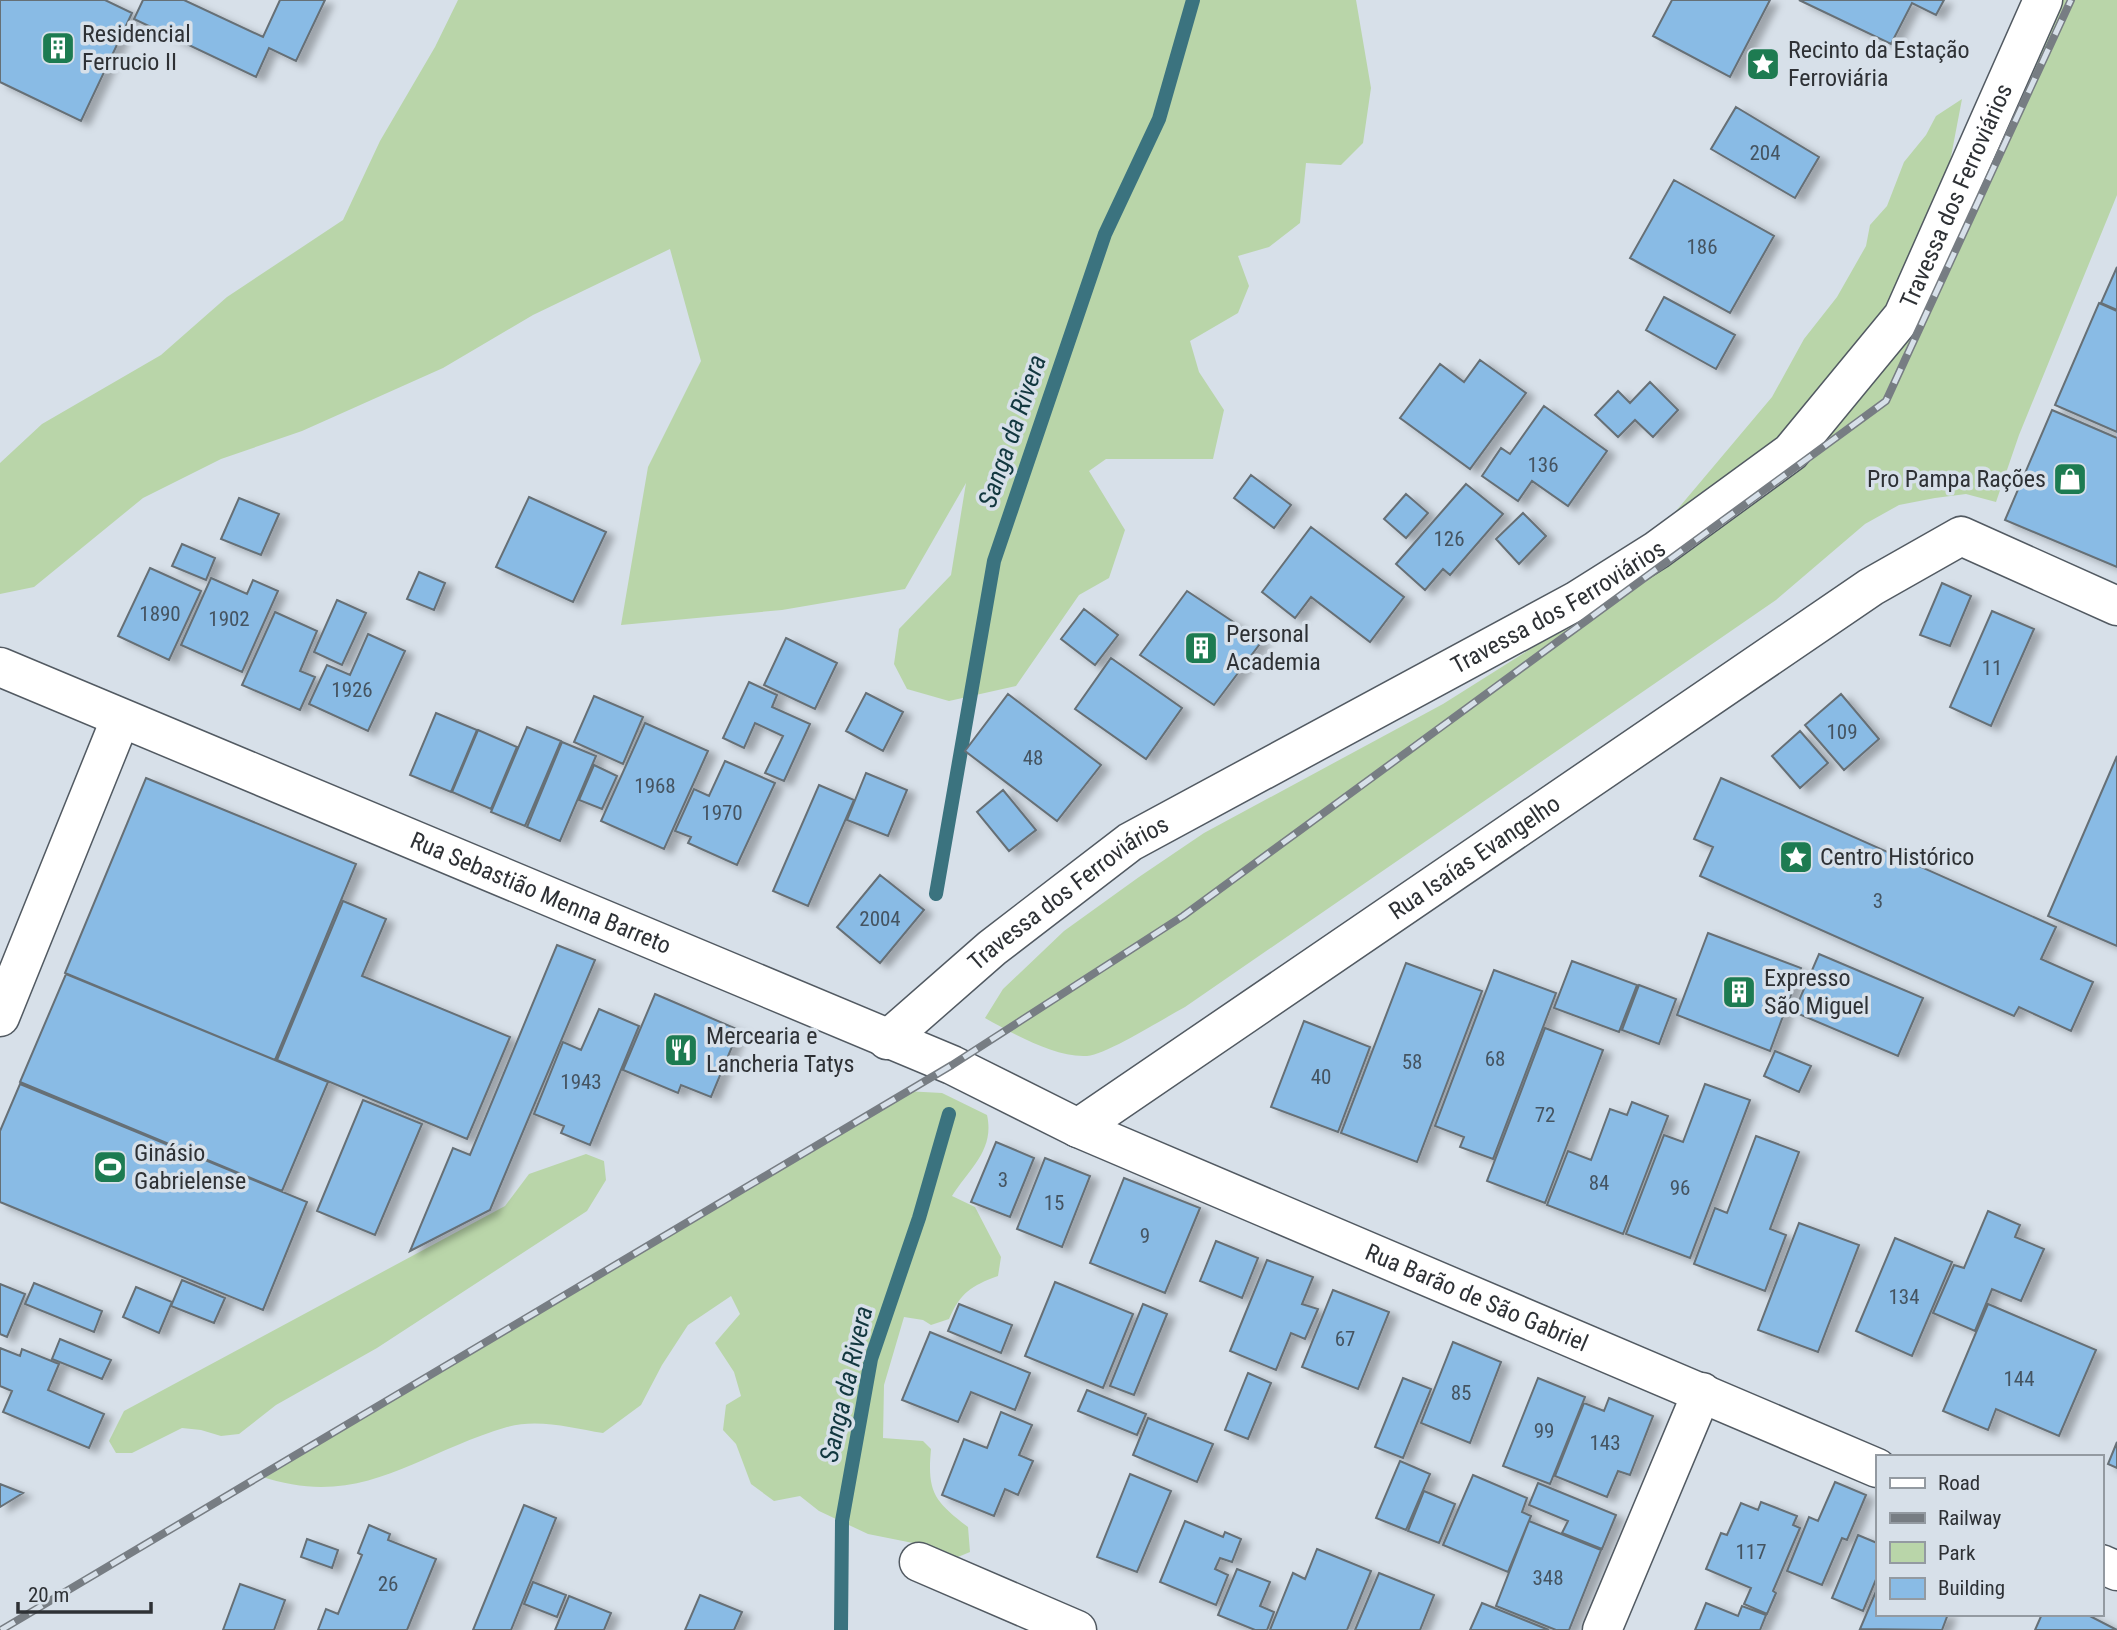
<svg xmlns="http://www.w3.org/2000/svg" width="2117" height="1630" viewBox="0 0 2117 1630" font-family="'Roboto Condensed',sans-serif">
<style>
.green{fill:#b9d5a9}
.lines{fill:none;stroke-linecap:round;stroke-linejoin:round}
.stream{stroke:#3b737f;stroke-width:14}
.building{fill:#89bbe5;stroke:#666f76;stroke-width:2;filter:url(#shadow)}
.street-casing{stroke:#525a62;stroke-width:41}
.secondary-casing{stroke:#525a62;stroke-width:41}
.street{stroke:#fff;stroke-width:38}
.secondary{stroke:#fff;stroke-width:38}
.rail-casing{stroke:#777d83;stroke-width:8}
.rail{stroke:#d7e0e9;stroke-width:5;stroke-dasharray:16;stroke-linecap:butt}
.labels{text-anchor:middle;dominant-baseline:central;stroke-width:7;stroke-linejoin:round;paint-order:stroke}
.number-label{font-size:21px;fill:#455461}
.poi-label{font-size:24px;fill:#2e3135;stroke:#d7e0e9;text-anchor:start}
.street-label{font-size:24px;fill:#2e3135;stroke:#d7e0e9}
.water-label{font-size:26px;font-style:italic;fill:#12373f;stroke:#d7e0e9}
</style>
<defs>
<filter id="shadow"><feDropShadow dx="8" dy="4.5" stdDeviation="3.5" flood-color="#0004"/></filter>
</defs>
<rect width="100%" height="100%" fill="#d7e0e9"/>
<path class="green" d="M458 0H1356L1371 88 1363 143 1341 165 1306 163 1300 223 1269 247 1238 256 1249 286 1238 313 1190 341 1199 372 1224 410 1213 459H1106L1089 471 1125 530 1109 578 1079 595 1016 686 949 701 907 689 894 664 899 629 951 575 966 483 905 589 782 610 621 625 648 467 701 361 670 249 533 315 443 368 302 431 221 459 143 498 34 587 0 594V463L42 424 161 355 227 297 343 220 380 141 435 47Z
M2053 0H2117V195L2019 435 1996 502 1966 494 1935 498 1899 505 1865 524 1776 600 1185 1007C1164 1018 1108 1054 1087 1056 1055 1058 1012 1033 985 1018L1003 989 1064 931 1139 877 1204 833 1443 704 1583 616 1854 401Z
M1962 99 1945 188 1893 315 1779 452 1660 530 1772 397 1804 339 1837 297 1866 246 1870 225 1887 206 1904 162 1926 135 1936 116Z
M905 1091 942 1093 987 1115C995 1150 969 1169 952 1196L975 1207 1001 1257 998 1276C971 1286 961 1292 949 1319L931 1325 923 1320 904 1317 884 1385 883 1438 923 1441 931 1449C927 1492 934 1501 968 1527L970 1552 946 1562 923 1545 868 1534 819 1511 800 1496 774 1501 751 1484 736 1444 723 1430 726 1405 741 1396 734 1372 715 1343 740 1314 731 1296 688 1325 662 1365 641 1405 603 1433C572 1428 538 1418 507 1427 417 1453 361 1511 260 1476Z
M586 1154 604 1161 606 1180 587 1211 377 1348 276 1405 239 1434 221 1436 201 1430 182 1428 132 1453H116L109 1441 124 1411 505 1206 529 1174Z"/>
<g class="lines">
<path class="stream" d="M936 894 994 561 1105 234 1159 119 1193 0
M841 1630 842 1521 871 1359 919 1218 949 1114"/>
</g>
<path class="building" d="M0 0H105L132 13 81 121 0 82Z
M143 0H184L263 37 280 0H325L296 61 269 48 256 77 134 19Z
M1672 0H1770L1730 77 1653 36Z
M1799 0H1944L1936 15 1912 3 1891 44Z
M1736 107 1819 157 1795 198 1711 149Z
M1674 180 1774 236 1730 313 1630 258Z
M2117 267V310L2101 303Z
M1664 297 1735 335 1716 369 1646 330Z
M2099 303 2117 311V432L2055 405Z
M1480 360 1526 393 1470 469 1400 418 1440 364 1464 382Z
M1650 382 1678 410 1653 437 1635 420 1618 437 1595 415 1618 391 1630 403Z
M1544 406 1607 451 1568 506 1532 481 1518 501 1482 476 1501 448 1510 454Z
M2052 410 2117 438V567L2005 520Z
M1251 475 1291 505 1274 528 1234 498Z
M1466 484 1503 514 1450 575 1443 569 1425 590 1396 564Z
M1406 494 1428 513 1406 538 1384 519Z
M529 497 606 532 573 602 496 567Z
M239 498 279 514 261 555 221 539Z
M1523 513 1546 536 1519 564 1496 539Z
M1311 527 1404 597 1370 642 1311 597 1295 618 1262 592Z
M182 544 215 558 206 580 172 566Z
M150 568 201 591 169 660 118 636Z
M419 572 445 583 434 610 407 599Z
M211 578 247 594 253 580 278 591 242 672 181 645Z
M1942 583 1971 596 1950 646 1920 635Z
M1187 591 1262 641 1214 705 1140 655Z
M337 600 366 613 342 665 314 652Z
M1084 609 1118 635 1095 665 1061 639Z
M1992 611 2034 629 1991 726 1950 707Z
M275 612 317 631 300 671 315 677 300 710 242 685Z
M368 634 405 651 368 731 309 704 327 665 350 675Z
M786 638 837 663 815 709 764 685Z
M1111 658 1182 708 1146 759 1075 709Z
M749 682 777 695 772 707 810 724 784 781 765 773 783 736 755 723 744 748 723 738Z
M866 693 903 712 883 751 846 731Z
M1008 694 1101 765 1057 821 965 751Z
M1841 694 1879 739 1844 770 1805 725Z
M594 696 643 717 623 764 574 742Z
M436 713 477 730 451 792 410 775Z
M645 723 708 751 664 849 601 821Z
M527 727 561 741 525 826 491 812Z
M478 730 517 747 491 809 452 792Z
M1800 731 1828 763 1800 788 1772 756Z
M562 742 596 756 560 841 527 827Z
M2117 756V946L2048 916Z
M725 761 775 783 737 865 688 843 691 837 675 831 694 789 709 796Z
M594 765 617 776 602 809 579 800Z
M866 773 907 790 888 836 847 820Z
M146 778 356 864 275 1060 65 973Z
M1721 778 2056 927 2041 959 2093 982 2071 1031 2019 1007 2014 1016 1700 876 1713 847 1694 839Z
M819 785 854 800 808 906 773 891Z
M1003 790 1036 830 1009 851 977 812Z
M880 875 924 910 880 963 837 927Z
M343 901 386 919 362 976 510 1037 467 1139 277 1060Z
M1708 933 1801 968 1770 1051 1677 1015Z
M557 945 595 960 490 1210 410 1251 453 1148 470 1155Z
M1819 954 1923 998 1898 1056 1794 1012Z
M1572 961 1637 985 1619 1032 1554 1008Z
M1406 963 1482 991 1417 1162 1341 1133Z
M1494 970 1556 993 1493 1159 1460 1147 1464 1137 1435 1126Z
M66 974 328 1082 282 1191 20 1082Z
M1639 985 1676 999 1659 1044 1622 1030Z
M655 994 739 1030 711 1097 681 1085 678 1093 623 1070Z
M599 1009 639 1026 590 1145 561 1133 564 1126 534 1114 563 1042 581 1050Z
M1304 1021 1370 1047 1338 1132 1271 1107Z
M1545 1028 1603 1050 1545 1203 1487 1181Z
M1775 1051 1811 1066 1799 1092 1764 1076Z
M20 1084 307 1202 263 1310 0 1202V1131Z
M1705 1084 1750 1100 1690 1258 1626 1234 1664 1135 1683 1142Z
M363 1100 422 1124 375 1235 317 1211Z
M1632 1102 1668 1116 1623 1234 1547 1205 1568 1151 1591 1160 1610 1109 1627 1115Z
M1756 1136 1799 1152 1770 1229 1786 1235 1765 1291 1694 1264 1715 1208 1727 1213Z
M996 1142 1034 1158 1010 1217 971 1202Z
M1045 1158 1090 1176 1062 1247 1017 1229Z
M1124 1178 1200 1208 1165 1293 1090 1263Z
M1988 1211 2020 1225 2015 1237 2044 1249 2021 1301 1992 1289 1975 1331 1933 1313 1954 1265 1964 1268Z
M1799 1223 1859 1245 1818 1352 1758 1330Z
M1895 1238 1952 1262 1912 1356 1856 1331Z
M1216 1241 1258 1258 1242 1298 1200 1281Z
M1267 1260 1313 1277 1302 1304 1318 1309 1305 1339 1291 1333 1276 1370 1230 1351Z
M182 1280 225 1298 214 1323 171 1306Z
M1055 1282 1133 1314 1103 1388 1025 1356Z
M34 1283 102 1311 94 1332 25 1304Z
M0 1284 25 1294 7 1337 0 1334Z
M136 1287 172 1302 159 1333 123 1317Z
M1333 1290 1389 1312 1358 1389 1302 1367Z
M959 1304 1012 1325 1001 1353 948 1331Z
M1143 1304 1167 1314 1134 1395 1110 1386Z
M1988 1304 2096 1350 2059 1436 1996 1409 1988 1430 1943 1411Z
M930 1332 1030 1373 1015 1410 971 1392 958 1422 902 1400Z
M60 1339 111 1360 102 1379 52 1359Z
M1453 1342 1501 1362 1470 1443 1421 1423Z
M0 1348 20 1356 22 1349 59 1364 48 1390 104 1414 89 1448 3 1412 12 1391 0 1386Z
M1248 1373 1271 1383 1248 1439 1225 1430Z
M1403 1378 1431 1389 1403 1458 1375 1447Z
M1538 1378 1585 1397 1550 1484 1503 1466Z
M1087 1390 1146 1414 1137 1435 1078 1411Z
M1609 1398 1653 1416 1630 1475 1618 1471 1607 1497 1555 1476 1584 1403 1604 1411Z
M1001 1412 1032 1425 1019 1455 1033 1461 1018 1495 1005 1489 994 1516 942 1495 964 1439 987 1448Z
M1148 1418 1213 1444 1197 1482 1133 1455Z
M2117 1442V1468L2108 1464Z
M1400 1461 1430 1474 1406 1530 1376 1518Z
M1130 1474 1171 1491 1137 1572 1097 1557Z
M1473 1475 1527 1498 1522 1512 1531 1516 1508 1572 1443 1545Z
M1835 1482 1866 1495 1847 1540 1842 1538 1822 1585 1787 1571 1809 1517 1818 1521Z
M1538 1483 1616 1515 1602 1549 1562 1533 1568 1521 1529 1505Z
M0 1484 23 1493 0 1507Z
M1424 1491 1455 1504 1439 1543 1408 1531Z
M1761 1502 1797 1516 1793 1525 1800 1528 1773 1591 1776 1593 1767 1614 1744 1604 1751 1588 1706 1569 1721 1533 1727 1535 1741 1503 1758 1510Z
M524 1505 556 1518 511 1630H473Z
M1185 1521 1223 1537 1225 1532 1241 1539 1232 1562 1220 1558 1215 1569 1228 1575 1216 1605 1160 1582Z
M1529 1521 1601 1550 1569 1630H1556L1496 1606Z
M369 1525 390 1534 388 1540 436 1559 407 1630H318L326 1609 338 1614 362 1555 358 1553Z
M1858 1535 1877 1543V1577L1863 1611 1832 1598Z
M307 1539 338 1550 332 1568 301 1557Z
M1317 1549 1371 1571 1347 1630H1270L1293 1573 1305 1579Z
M1237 1569 1270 1582 1260 1606 1274 1612 1267 1630H1255L1218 1615Z
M1379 1573 1434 1595 1420 1630H1355Z
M533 1582 566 1595 557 1617 524 1604Z
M240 1584 285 1600 274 1630H223Z
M1877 1589V1614H1948L1942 1630 1860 1629Z
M700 1595 742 1612 734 1630H685Z
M569 1596 611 1613 604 1630H555Z
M1482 1603 1549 1630H1470Z
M1706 1603 1738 1616 1742 1606 1766 1615 1760 1630H1695Z
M2042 1614H2086L2117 1630H2035Z"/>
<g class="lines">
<g class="street-casing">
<g id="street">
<path d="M0 1017 120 720"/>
<path id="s1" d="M887 1040 992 948 1130 842 1576 601 1657 550 1791 452 1903 316 2043 0"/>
<path id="s2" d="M1078 1128 1871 587 1961 536 2117 606"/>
<path d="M919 1562 1077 1630"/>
<path d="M1602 1630 1702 1392"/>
</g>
</g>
<g class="secondary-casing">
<g id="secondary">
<path id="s3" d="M0 667 952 1065 1078 1128 1877 1468"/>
<path d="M2101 1564 2117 1571"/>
</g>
</g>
<use href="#street" class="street"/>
<use href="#secondary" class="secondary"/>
<g class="rail-casing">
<path id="rail" d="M1 1630 952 1065 1183 916 1886 401 2071 0"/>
</g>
<use href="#rail" class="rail"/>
</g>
<defs>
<g id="building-square" transform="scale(1.75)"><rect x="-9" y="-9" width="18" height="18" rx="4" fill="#1d7b51" stroke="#d7e0e9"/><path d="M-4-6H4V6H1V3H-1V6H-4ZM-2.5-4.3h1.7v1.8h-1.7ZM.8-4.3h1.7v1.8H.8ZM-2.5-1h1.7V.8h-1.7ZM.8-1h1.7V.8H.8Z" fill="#fff"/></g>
<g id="sight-square" transform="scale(1.75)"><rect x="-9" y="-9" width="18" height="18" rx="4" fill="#1d7b51" stroke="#d7e0e9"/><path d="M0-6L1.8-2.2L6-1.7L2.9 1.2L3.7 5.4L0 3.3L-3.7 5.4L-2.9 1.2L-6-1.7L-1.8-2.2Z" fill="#fff"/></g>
<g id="shop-square" transform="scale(1.75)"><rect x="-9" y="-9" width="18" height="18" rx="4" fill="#1d7b51" stroke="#d7e0e9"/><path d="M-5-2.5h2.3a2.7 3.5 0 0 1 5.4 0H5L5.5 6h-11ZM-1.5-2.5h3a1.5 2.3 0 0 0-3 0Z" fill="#fff"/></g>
<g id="restaurant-square" transform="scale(1.75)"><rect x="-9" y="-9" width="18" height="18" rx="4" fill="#1d7b51" stroke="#d7e0e9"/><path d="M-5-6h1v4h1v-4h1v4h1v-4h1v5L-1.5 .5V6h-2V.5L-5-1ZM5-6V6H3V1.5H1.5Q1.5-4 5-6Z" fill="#fff"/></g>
<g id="stadium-square" transform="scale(1.75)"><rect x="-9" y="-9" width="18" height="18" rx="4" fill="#1d7b51" stroke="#d7e0e9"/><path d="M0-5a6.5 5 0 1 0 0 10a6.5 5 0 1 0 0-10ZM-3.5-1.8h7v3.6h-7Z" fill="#fff"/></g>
</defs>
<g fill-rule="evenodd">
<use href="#building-square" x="58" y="48"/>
<use href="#sight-square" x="1763" y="64"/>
<use href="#shop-square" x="2070" y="479"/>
<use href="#building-square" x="1201" y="648"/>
<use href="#sight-square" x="1796" y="857"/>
<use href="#building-square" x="1739" y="992"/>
<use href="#restaurant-square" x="681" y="1050"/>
<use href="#stadium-square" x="110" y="1167"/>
</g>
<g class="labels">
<g class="number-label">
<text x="1765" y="153">204</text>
<text x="1702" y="247">186</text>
<text x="1543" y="465">136</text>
<text x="1449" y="539">126</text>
<text x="160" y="614">1890</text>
<text x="229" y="619">1902</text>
<text x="1992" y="668">11</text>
<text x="352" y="690">1926</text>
<text x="1842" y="732">109</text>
<text x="1033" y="758">48</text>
<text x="655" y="786">1968</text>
<text x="722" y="813">1970</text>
<text x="1878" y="901">3</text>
<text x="880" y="919">2004</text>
<text x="1495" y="1059">68</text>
<text x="1412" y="1062">58</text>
<text x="1321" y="1077">40</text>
<text x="581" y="1082">1943</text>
<text x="1545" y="1115">72</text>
<text x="1003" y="1180">3</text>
<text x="1599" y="1183">84</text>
<text x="1680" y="1188">96</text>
<text x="1054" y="1203">15</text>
<text x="1145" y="1236">9</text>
<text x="1904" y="1297">134</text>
<text x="1345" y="1339">67</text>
<text x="2019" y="1379">144</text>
<text x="1461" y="1393">85</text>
<text x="1544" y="1431">99</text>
<text x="1605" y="1443">143</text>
<text x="1751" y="1552">117</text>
<text x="1548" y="1578">348</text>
<text x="388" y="1584">26</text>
</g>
<g class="poi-label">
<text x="82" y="34">Residencial<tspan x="82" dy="28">Ferrucio II</tspan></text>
<text x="1788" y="50">Recinto da Estação<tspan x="1788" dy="28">Ferroviária</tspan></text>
<text x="2046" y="479" text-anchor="end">Pro Pampa Rações</text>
<text x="1226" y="634">Personal<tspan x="1226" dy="28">Academia</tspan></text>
<text x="1820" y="857">Centro Histórico</text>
<text x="1764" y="978">Expresso<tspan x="1764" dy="28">São Miguel</tspan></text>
<text x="706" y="1036">Mercearia e<tspan x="706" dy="28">Lancheria Tatys</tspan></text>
<text x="134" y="1153">Ginásio<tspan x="134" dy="28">Gabrielense</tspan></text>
</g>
<g class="street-label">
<text stroke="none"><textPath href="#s1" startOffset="1390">Travessa dos Ferroviários</textPath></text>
<text stroke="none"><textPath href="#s1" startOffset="802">Travessa dos Ferroviários</textPath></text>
<text stroke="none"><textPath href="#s2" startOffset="480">Rua Isaías Evangelho</textPath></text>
<text stroke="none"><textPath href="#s3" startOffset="586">Rua Sebastião Menna Barreto</textPath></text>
<text stroke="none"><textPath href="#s1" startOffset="234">Travessa dos Ferroviários</textPath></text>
<text stroke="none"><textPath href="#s3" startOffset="1606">Rua Barão de São Gabriel</textPath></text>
</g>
<g class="water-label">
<text transform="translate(1012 431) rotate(-71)">Sanga da Rivera</text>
<text transform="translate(846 1384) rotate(-77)">Sanga da Rivera</text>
</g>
</g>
<rect x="1876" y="1455" width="228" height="161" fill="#d7e0e9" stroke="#939aa1" stroke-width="2"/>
<rect x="1890" y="1478" width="35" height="10" fill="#ffffff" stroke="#939aa1" stroke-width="2"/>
<text x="1938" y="1490" font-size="21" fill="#2e3135">Road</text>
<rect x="1890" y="1513" width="35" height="10" fill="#777d83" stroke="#939aa1" stroke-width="2"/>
<text x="1938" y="1525" font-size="21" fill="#2e3135">Railway</text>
<rect x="1890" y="1542" width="35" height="21" fill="#b9d5a9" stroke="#939aa1" stroke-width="2"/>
<text x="1938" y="1560" font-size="21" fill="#2e3135">Park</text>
<rect x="1890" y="1578" width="35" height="21" fill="#89bbe5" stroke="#939aa1" stroke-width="2"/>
<text x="1938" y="1595" font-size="21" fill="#2e3135">Building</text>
<path d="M18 1602v10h133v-10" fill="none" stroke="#2e3135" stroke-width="3.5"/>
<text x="28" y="1602" font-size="21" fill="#2e3135" stroke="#d7e0e9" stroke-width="5" paint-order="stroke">20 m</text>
</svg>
